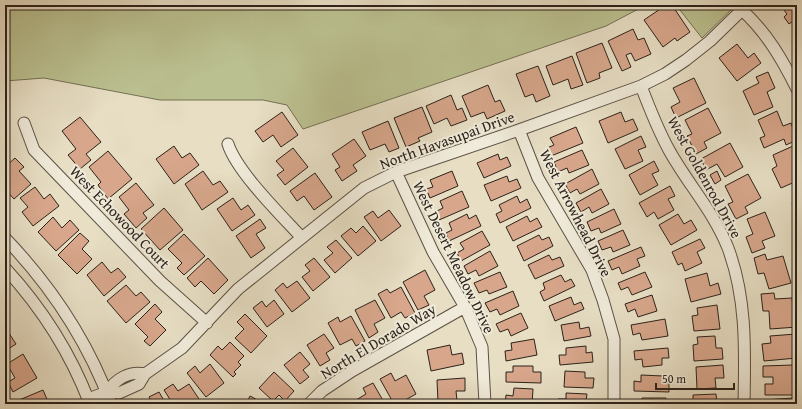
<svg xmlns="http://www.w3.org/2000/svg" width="802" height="409" viewBox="0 0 802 409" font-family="'Gentium Book Plus',serif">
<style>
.green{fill:#bbc090;stroke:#747155}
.building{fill:#d7a68b;stroke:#2c221a}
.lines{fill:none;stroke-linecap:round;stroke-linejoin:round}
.minor-casing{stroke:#5b5144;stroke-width:13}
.minor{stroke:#efead9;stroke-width:11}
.labels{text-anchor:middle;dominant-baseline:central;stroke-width:4;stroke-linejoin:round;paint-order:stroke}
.street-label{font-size:15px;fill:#2c221a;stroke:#efead9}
</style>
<rect width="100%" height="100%" fill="#e7dec4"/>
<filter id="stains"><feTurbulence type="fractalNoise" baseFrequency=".005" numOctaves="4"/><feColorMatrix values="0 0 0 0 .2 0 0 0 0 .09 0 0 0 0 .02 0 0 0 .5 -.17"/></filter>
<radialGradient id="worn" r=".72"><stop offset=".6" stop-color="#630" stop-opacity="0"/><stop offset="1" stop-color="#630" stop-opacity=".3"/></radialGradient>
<path class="green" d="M5 5H646L606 26 303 129 287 105 263 100H160L44 78 5 81Z
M676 5H736L702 38Z"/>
<path class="building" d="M666 5H672L690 32 677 41 675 38 663 47 644 20Z
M780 5H797V18L789 24 784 17 787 14Z
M633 29 638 40 644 38 651 54 635 61 631 53 626 55 631 67 622 71 608 41Z
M602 43 612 68 599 73 600 78 587 83 576 53Z
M737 44 748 58 754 53 761 63 737 81 719 58Z
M572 56 583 85 571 89 568 79 553 85 546 66Z
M538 66 550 96 536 102 533 94 525 97 516 74Z
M768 72 775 88 767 92 773 107 754 115 743 91 759 83 756 77Z
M694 78 706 103 676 118 671 107 680 102 673 88Z
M488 85 495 102 500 100 505 111 487 119 484 112 471 117 462 96Z
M451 95 457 110 462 108 467 120 451 126 447 118 434 124 426 106Z
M422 107 432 132 418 138 420 141 406 147 394 118Z
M708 108 721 133 704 142 707 148 696 154 687 136 692 134 685 120Z
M777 111 783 126 791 123 797 140 786 145 784 139 764 148 760 138 765 136 758 120Z
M282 112 298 135 281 147 273 135 263 142 255 131Z
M621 112 625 122 633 119 638 130 608 143 599 121Z
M80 117 101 142 86 154 91 160 80 169 68 155 76 149 62 131Z
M388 121 399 148 389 152 385 144 370 150 362 132Z
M576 127 583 143 551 156 547 148 554 145 550 138Z
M641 136 646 147 638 150 643 161 625 169 615 149Z
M354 139 366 156 353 165 357 171 342 181 335 170 340 167 332 154Z
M730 143 743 167 725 177 717 164 706 170 701 159Z
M174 146 182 158 190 153 199 165 174 184 156 159Z
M793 146 797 155V181L781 188 772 169 777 166 773 155Z
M293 148 308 167 285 185 277 175 284 170 276 161Z
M582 150 589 165 569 173 567 168 558 172 554 162Z
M108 151 132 179 108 199 98 185 101 182 89 167Z
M498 154 500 160 507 157 511 166 484 178 477 163Z
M15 158 24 167 19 171 31 184 14 199 5 189V167Z
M654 161 659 171 652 174 658 185 640 195 629 175Z
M592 169 599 184 580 194 577 189 570 193 565 184Z
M203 171 213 185 220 181 228 192 202 210 185 184Z
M452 171 458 186 430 198 426 189 433 187 430 180Z
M717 171 721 180 715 184 710 175Z
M315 173 332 197 314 210 304 196 297 201 290 191Z
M748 174 761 198 745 207 748 213 736 219 728 204 733 202 725 186Z
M507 176 509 182 517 179 521 188 491 201 484 185Z
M136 183 154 205 143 213 147 218 136 228 124 214 129 210 119 197Z
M670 186 675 196 668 199 674 210 658 219 654 212 647 217 639 203Z
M35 187 44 199 50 194 59 206 33 226 22 212 28 207 20 198Z
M601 189 609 204 592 213 589 207 581 212 576 203Z
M462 191 469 207 439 220 435 212 443 208 440 201Z
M517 196 520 203 527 199 531 208 500 223 496 214 502 211 499 205Z
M233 198 241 210 248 205 255 215 232 231 217 209Z
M797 201V214L792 203Z
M164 208 183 230 160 250 141 229Z
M614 209 621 224 601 233 599 228 591 231 587 222Z
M389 210 401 226 381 241 364 217 373 211 378 218Z
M765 212 775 236 762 241 765 248 752 253 746 237 753 234 747 219Z
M467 214 469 219 476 215 481 226 449 241 446 233 452 230 449 223Z
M678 214 684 224 691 220 697 230 671 245 659 225Z
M527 216 530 222 537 218 542 227 513 241 506 227Z
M53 217 62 228 70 220 79 230 56 251 38 232Z
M260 219 266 228 256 234 265 248 251 258 236 236Z
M363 226 376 241 358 256 341 236 351 228 356 233Z
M623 230 630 245 613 252 611 247 602 250 598 241Z
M482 231 490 245 461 261 457 253 464 249 460 243Z
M80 233 89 241 82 249 92 259 77 274 58 255Z
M184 234 205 256 184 275 177 268 182 263 168 249Z
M539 235 542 240 549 237 553 246 524 261 517 246Z
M700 239 705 248 697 252 702 263 685 271 682 263 678 265 672 252Z
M336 240 352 258 335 273 324 260 333 253 327 247Z
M641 247 645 256 637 259 640 266 622 274 619 267 612 270 608 261Z
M490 251 498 266 479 276 476 270 468 274 464 266Z
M765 254 767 260 783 256 791 283 769 289 764 273 758 274 754 258Z
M549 255 552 260 560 257 564 266 535 279 528 265Z
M208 258 228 280 214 294 201 281 195 287 187 278Z
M314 258 330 277 313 291 302 277 310 271 305 265Z
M102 262 111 273 118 268 126 277 104 296 87 275Z
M425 270 435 290 424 296 429 305 418 310 403 282Z
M500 272 507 287 489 294 487 290 479 293 474 283Z
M645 272 652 287 632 295 628 287 621 290 618 283Z
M707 273 710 286 718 283 721 294 691 302 685 279Z
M561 275 565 282 571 279 575 286 544 301 540 292 545 289 543 283Z
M297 281 310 298 292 312 275 290 283 283 287 288Z
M126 285 136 296 141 292 150 302 126 323 107 301Z
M401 287 415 313 405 318 401 312 391 318 378 294 387 289 390 293Z
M513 291 519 306 500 315 497 309 490 312 485 303Z
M774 293 775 299 792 298 794 316 797 315V327L770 329 769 311H763L761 294Z
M652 295 657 311 638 317 635 309 628 312 625 304Z
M571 297 574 305 581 302 584 309 555 321 549 306Z
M274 300 284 314 267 327 253 308 262 301 266 307Z
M375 300 385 318 374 324 378 332 369 338 355 310Z
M155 304 162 312 155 319 166 330 150 346 144 341 148 337 135 324Z
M717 305 720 329 694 331 692 316 698 315 697 308Z
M521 313 528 328 511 336 508 329 500 332 496 324Z
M245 314 267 336 251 353 235 338 244 329 237 322Z
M351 316 365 341 356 346 352 339 340 345 328 323 338 317 340 322Z
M665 319 668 336 642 340 640 333 633 335 631 325Z
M579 322 580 329 589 327 591 336 564 341 561 325Z
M5 327 16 344 5 351Z
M324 334 334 348 326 353 330 360 320 366 307 345Z
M796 334 797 358 764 361 762 344 771 343 770 336Z
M715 336 716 348H722L723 359 694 361 693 345 698 344 697 337Z
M534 339 537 355 506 361 505 351 512 350 511 343Z
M230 342 244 356 238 362 241 365 234 372 236 374 233 377 210 355 218 346 222 350Z
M450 345 452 355 462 353 464 364 431 371 427 350Z
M586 346V353L592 352 593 362 560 365 559 355H566V348Z
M668 348 669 358H662V365L643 367 642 359 635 360 634 351Z
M300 352 310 364 303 370 309 377 300 384 284 365Z
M23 354 37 378 13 392 8 382 15 378 7 364Z
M210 364 224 383 206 397 187 373 195 366 200 373Z
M723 365 724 378H715L716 388 697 389 696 367Z
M793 365 794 395H765V384H773V377H763V366Z
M513 366H533V372H541V383L506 382V372H513Z
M565 371 585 372V378H594L593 388 564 387Z
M274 372 294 391 285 401 279 395 273 401 259 388Z
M391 373 395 381 406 375 416 394 398 404H394L380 379Z
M641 375 663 376 662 382H669V392L634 391V381L641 382Z
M465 378V391H456L457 401 438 402 437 380Z
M373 383 385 404H358L356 400 366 394 363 388Z
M173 384 178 391 189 384 201 402 199 404H173L164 390Z
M514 388 533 389 532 404H505L506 395 513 396Z
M43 390 49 404H13L12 403Z
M159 392 166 404H153L149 397Z
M566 393 587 394 586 401H593V404H558V399H566Z
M716 394 717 404H723H693V395Z
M250 396 265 404H246Z
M642 398H666V404H642Z
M793 398V404H764V400Z"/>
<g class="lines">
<g class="minor-casing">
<path id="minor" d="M742 10C767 33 782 59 797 89
M641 86C649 107 658 130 669 150 687 183 714 212 728 248 747 299 745 351 744 404
M24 123 34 150 160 281 207 323
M519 130 538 178 592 270 603 300 614 339V404
M228 144C237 172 281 215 302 238
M396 172 433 252 465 307 482 347 485 404
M5 238C51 286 88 342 111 404
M5 268C41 307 71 354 90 404
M107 392C116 379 129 371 145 374
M88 399 107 392 119 393 139 384 145 374 182 348 238 289 364 188 396 172 519 130 641 86 665 74 686 60 710 41 747 5
M309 404 322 391 352 371 465 307"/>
</g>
<use href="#minor" class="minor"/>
</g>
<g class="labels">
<g class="street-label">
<text transform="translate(447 140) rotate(-20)">North Havasupai Drive</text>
<text transform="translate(705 177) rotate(61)">West Goldenrod Drive</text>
<text transform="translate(576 213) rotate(63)">West Arrowhead Drive</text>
<text transform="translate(120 217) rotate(46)">West Echowood Court</text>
<text transform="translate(454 257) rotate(64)">West Desert Meadow Drive</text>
<text transform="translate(378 341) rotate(-31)">North El Dorado Way</text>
</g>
</g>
<rect width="802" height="409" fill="none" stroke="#e7dec4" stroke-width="20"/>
<rect x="6" y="6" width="790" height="397" fill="none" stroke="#2c221a" stroke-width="2"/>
<rect x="10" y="10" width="782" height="389" fill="none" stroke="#2c221a"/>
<path d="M656 383v6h78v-6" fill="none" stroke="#2c221a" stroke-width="2"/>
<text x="662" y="383" font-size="12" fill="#2c221a" stroke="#efead9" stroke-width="3" paint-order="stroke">50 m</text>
<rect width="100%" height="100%" filter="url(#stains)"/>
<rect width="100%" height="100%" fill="url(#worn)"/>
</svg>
